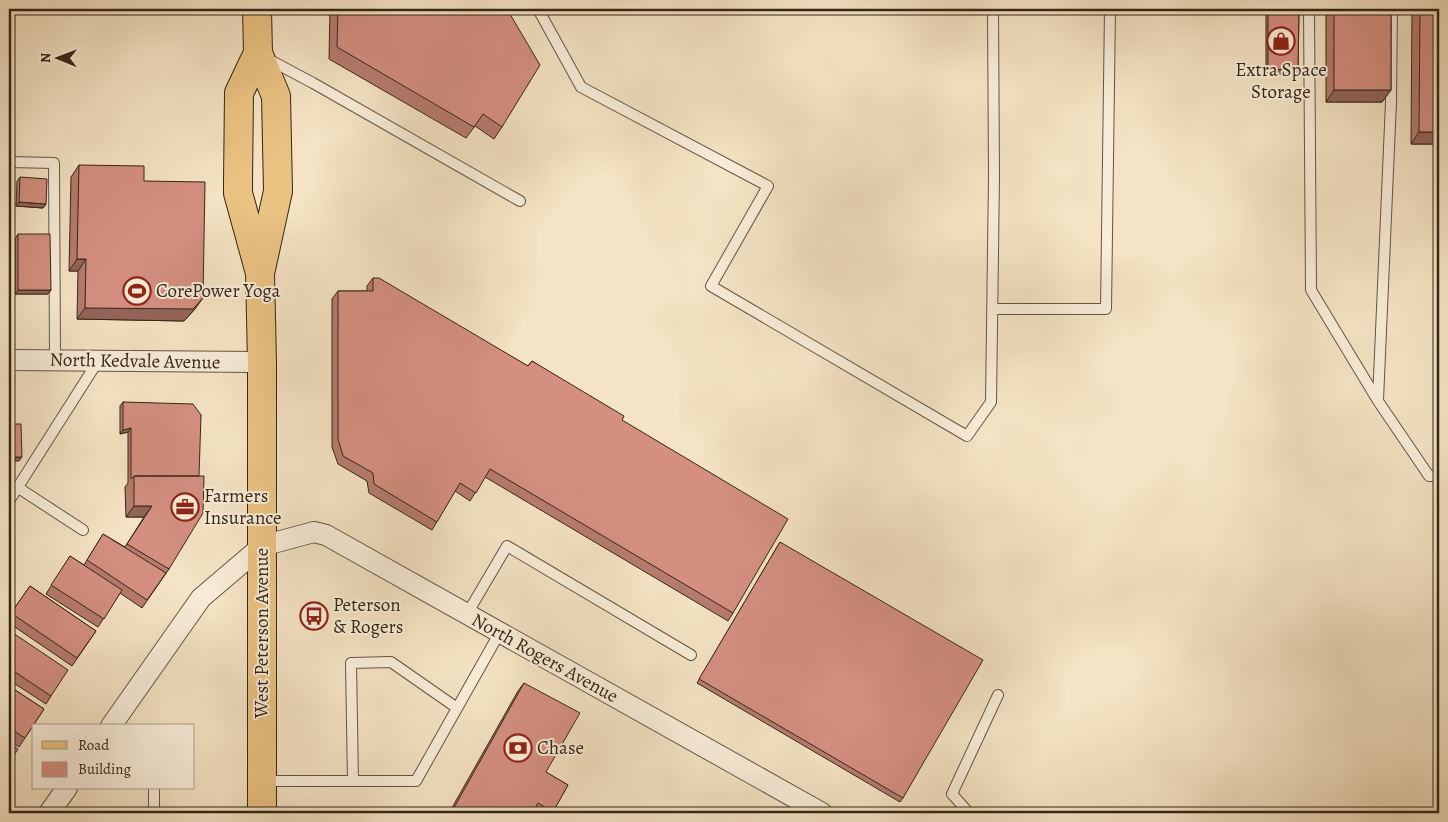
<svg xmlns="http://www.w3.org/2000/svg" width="1448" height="822" viewBox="0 0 1448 822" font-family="Alegreya,serif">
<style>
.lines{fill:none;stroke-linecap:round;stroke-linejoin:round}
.service-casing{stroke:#655542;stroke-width:12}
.minor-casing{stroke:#655542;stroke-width:22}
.primary-casing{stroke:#352617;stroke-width:30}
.service{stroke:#f8edd9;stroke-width:10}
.minor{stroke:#f8edd9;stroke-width:20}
.primary{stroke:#eac282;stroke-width:28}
.wall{fill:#b67b6f;stroke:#352617}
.shaded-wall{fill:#94645a;stroke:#352617}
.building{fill:#d48f81;stroke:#352617}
.labels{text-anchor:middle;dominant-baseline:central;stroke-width:4;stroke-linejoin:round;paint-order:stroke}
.poi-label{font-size:19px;fill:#352617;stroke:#f8edd9;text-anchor:start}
.street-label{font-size:19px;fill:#352617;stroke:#f8edd9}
</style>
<rect width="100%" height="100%" fill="#f4e3c4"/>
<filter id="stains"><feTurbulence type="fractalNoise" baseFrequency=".004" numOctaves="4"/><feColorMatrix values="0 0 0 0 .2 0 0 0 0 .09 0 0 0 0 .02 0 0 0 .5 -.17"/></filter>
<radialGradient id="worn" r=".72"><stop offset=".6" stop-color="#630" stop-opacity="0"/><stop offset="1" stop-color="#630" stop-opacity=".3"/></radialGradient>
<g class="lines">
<g class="service-casing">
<path id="service" d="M538 9 581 87 768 186 711 286 967 436 991 402 994 177 993 9
M1309 9 1311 290 1378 401 1429 476H1439
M266 58 313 83 520 201
M9 162 54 163 55 360
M993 309H1106L1110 9
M1378 400 1391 102 1392 9
M17 487 83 530
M9 501 98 361
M467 614 507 546 691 655
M263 781H416L500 632
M353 781 351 663 391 662 457 708
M154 813V788
M969 813 952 794 998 695"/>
</g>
<g class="minor-casing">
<path id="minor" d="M9 360 262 362
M111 726 201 598 262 546 314 532 326 535 822 813
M49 813 67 788"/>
</g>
<g class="primary-casing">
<path id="primary" d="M257 9 258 53 276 96 278 191 261 269
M258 53 239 93 238 182V193L260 273 262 362V813"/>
</g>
<use href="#service" class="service"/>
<use href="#minor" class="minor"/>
<use href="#primary" class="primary"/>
</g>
<path class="wall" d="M330 9H417L426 14 429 9H507L502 127 494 139 475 126 466 138 329 59Z
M1266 9H1299L1298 70 1296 74H1266Z
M1326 9H1391V90L1382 102H1326Z
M1412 9H1439L1435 144H1411Z
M79 165 144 181 195 309 184 321 77 319 78 271H69L71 177Z
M20 177 46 204 43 208 16 206 17 181Z
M18 234 51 290 48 294H15V239Z
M373 278 528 366 532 361 622 420 733 613 728 621 485 477 470 501 455 491 432 530 369 493 367 481 338 464 332 447V299L338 291H367V286Z
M123 402 201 415 169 569 142 608 120 593 98 627 46 594 70 556 84 565 103 534 125 547 144 517H126L125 487 128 483V432L120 434V406Z
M780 542 903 798 900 802 697 683Z
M30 586 96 631 72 666 9 623V616Z
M9 638 51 696 46 704 9 680Z
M524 683 546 772 568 785 552 813H536L533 812 532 813H449L518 691Z
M9 686 44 709 19 747 9 740Z"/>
<path class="shaded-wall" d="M1268 69 1298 70 1296 74H1266Z
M1334 90H1391L1382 102H1326Z
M1419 132H1439V137L1435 144H1411Z
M19 202 46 204 43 208 16 206Z
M77 259H86L78 271H69Z
M18 290H51L48 294H15Z
M203 298 195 309 184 321 77 319 85 308Z
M131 428 128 432 120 434 123 430Z
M9 457H22L19 461H9Z
M134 506H152L144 517H126Z"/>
<path class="building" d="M338 9H417L427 15 430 9H507L540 65 502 127 483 114 474 127 337 47Z
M1268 9H1299L1298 70 1268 69Z
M1334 9H1391V90H1334Z
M1420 9H1439V132H1419Z
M79 165 144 166V181L205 182 203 298 193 309 85 308 86 259H77Z
M20 177 47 179 46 204 19 202Z
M18 234H50L51 290H18Z
M373 278H379L528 366 532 361 624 416 622 420 788 519 733 613 490 469 476 493 460 483 437 522 374 484 373 473 343 456 338 439V291H373Z
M123 402 193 404 201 415 199 476H134L131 479V428L123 430Z
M9 424H21L22 457H9Z
M134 476H204L203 513 169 569 127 544 152 506H134Z
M103 534 166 573 147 600 87 560Z
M780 542 983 660 903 798 699 679Z
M70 556 122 590 104 619 51 585Z
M30 586 96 631 77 658 11 613Z
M13 633 68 670 51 696 9 668V639Z
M524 683 580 713 546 772 568 785 553 812 538 803 532 813H451Z
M9 686 44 709 25 738 9 728Z
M9 743 18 749 9 763Z"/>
<defs>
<g id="shop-ring" transform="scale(1.4375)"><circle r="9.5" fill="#f8edd9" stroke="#8f2418" stroke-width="1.5"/><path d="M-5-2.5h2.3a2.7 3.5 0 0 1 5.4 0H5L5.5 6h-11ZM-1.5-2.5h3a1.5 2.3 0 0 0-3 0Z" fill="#8f2418"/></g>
<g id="stadium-ring" transform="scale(1.4375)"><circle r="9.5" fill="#f8edd9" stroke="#8f2418" stroke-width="1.5"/><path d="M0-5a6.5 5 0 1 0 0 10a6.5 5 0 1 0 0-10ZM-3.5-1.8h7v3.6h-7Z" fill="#8f2418"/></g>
<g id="office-ring" transform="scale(1.4375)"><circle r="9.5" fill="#f8edd9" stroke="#8f2418" stroke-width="1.5"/><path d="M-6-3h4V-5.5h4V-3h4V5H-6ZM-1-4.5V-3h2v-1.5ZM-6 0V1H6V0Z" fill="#8f2418"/></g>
<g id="bus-ring" transform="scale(1.4375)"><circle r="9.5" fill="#f8edd9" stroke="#8f2418" stroke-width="1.5"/><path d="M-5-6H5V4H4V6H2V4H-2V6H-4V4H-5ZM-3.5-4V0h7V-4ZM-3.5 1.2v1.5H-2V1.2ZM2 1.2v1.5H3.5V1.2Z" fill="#8f2418"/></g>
<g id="bank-ring" transform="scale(1.4375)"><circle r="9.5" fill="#f8edd9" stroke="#8f2418" stroke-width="1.5"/><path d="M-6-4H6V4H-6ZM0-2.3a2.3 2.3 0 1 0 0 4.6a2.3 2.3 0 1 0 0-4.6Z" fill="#8f2418"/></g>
</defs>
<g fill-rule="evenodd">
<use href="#shop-ring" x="1281" y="41"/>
<use href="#stadium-ring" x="137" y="291"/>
<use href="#office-ring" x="185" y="507"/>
<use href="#bus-ring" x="314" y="616"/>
<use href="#bank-ring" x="518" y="748"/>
</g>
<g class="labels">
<g class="poi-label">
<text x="1281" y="70" text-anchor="middle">Extra Space<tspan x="1281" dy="22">Storage</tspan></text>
<text x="156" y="291">CorePower Yoga</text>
<text x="204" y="496">Farmers<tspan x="204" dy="22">Insurance</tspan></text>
<text x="333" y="605">Peterson<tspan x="333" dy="22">&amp; Rogers</tspan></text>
<text x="537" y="748">Chase</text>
</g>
<g class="street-label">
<text transform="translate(135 361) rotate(1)">North Kedvale Avenue</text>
<text transform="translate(262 633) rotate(-90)">West Peterson Avenue</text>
<text transform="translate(545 658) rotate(29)">North Rogers Avenue</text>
</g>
</g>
<rect width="1448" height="822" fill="none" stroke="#f4e3c4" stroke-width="30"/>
<rect x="10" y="10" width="1428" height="802" fill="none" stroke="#352617" stroke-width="2.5"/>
<rect x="15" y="15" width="1418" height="792" fill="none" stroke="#352617"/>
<rect x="32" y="724" width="162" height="65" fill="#f8edd9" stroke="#aa9d8b"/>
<rect x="42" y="741" width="25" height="8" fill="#eac282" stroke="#aa9d8b"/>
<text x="78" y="750" font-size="15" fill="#352617">Road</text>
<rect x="42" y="762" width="25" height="15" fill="#d48f81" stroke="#aa9d8b"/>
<text x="78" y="774" font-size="15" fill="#352617">Building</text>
<g transform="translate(58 58) rotate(271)" stroke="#f8edd9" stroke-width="4" paint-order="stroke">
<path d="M0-4L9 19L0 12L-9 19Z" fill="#352617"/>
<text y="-8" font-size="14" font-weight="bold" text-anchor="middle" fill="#352617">N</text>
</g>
<rect width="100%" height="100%" filter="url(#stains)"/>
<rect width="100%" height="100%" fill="url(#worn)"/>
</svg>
